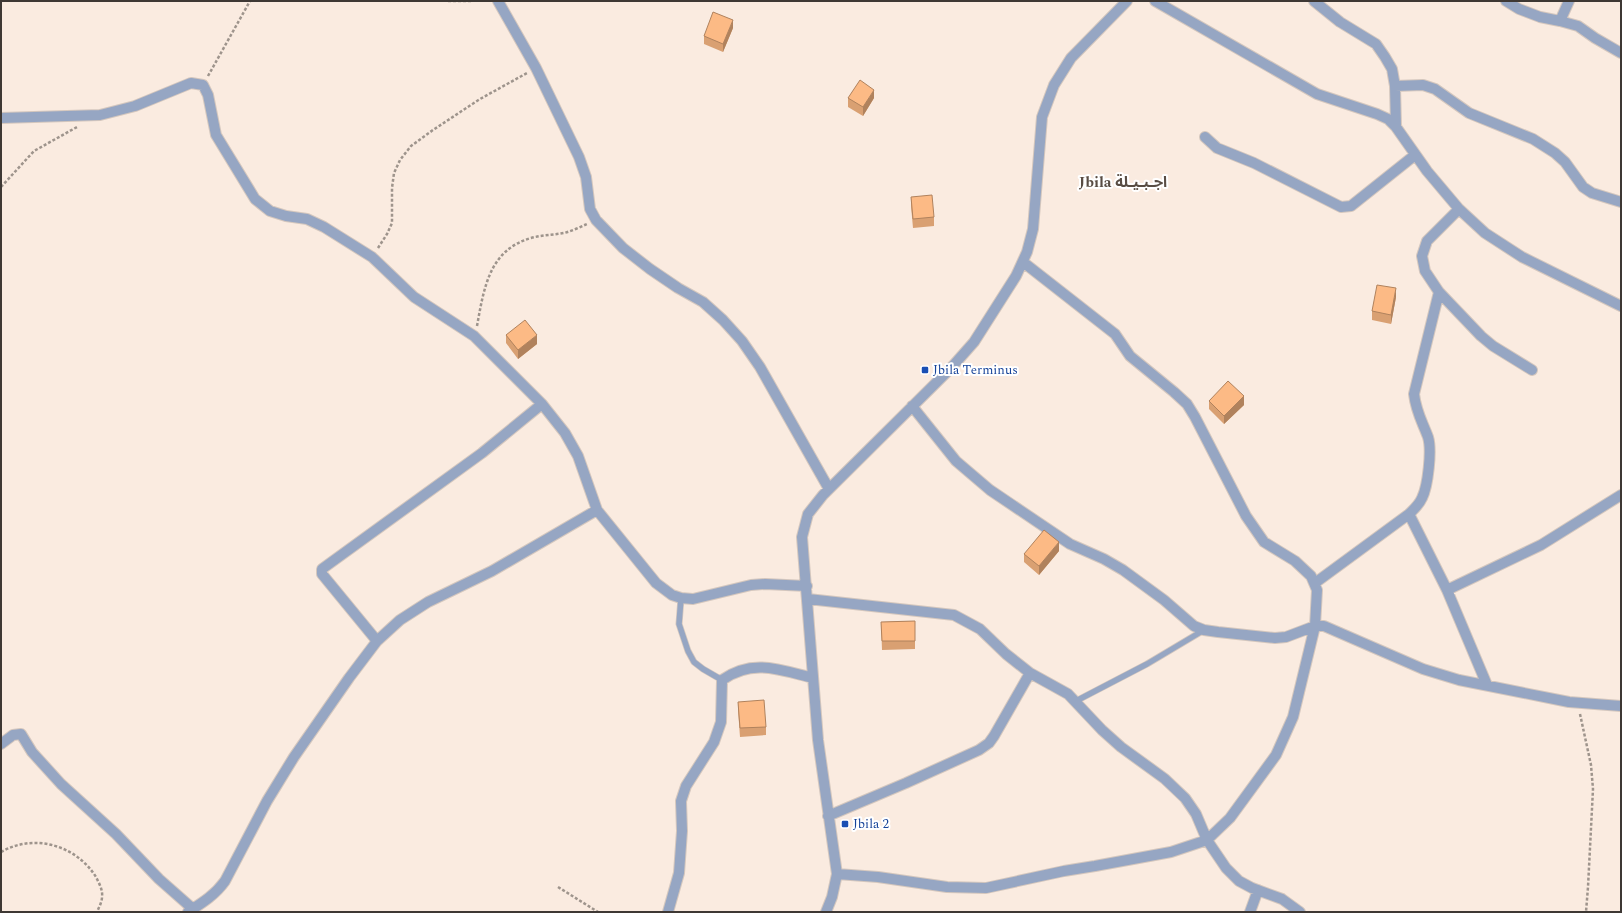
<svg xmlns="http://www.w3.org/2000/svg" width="1622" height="913" viewBox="0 0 1622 913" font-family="Spectral,'Noto Sans Arabic',serif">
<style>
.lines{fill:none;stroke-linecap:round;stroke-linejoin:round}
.service-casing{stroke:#d4c7be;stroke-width:7}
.minor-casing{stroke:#d4c7be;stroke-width:12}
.path{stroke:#9e948c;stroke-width:2.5;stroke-dasharray:3 2;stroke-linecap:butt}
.service{stroke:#96a6c3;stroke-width:5.5}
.minor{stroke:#96a6c3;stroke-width:10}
.wall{fill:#d9a072}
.shaded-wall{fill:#b0825d}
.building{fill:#fcba85;stroke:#b0825d}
.transit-dot{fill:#1a4fb4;stroke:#fff;stroke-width:1.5}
.labels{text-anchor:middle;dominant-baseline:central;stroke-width:4;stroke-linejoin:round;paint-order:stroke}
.transit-label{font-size:13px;fill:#164399;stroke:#fff;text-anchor:start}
.quarter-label{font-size:15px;font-weight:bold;fill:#594d44;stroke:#fff}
</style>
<rect width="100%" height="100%" fill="#faebe0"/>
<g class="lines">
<g class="service-casing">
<path id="service" d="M681 598 679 624 688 651 694 662 703 669 722 680
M1076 701 1147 664 1204 630"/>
</g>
<g class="minor-casing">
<path id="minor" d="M498 1 536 68 579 157 586 177 590 209 596 220 623 248 650 269 678 288 703 302 723 320 742 341 760 367 829 489
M1155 1 1317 94 1377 114 1388 119 1396 127 1427 171 1459 209 1485 233 1522 257 1621 306
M1314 1 1340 22 1376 44 1385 57 1392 69 1395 86 1396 127
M1506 1 1519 9 1540 17 1560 21 1578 26 1595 38 1621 53
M1560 21 1569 1
M1395 86 1423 85 1435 89 1469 113 1533 139 1555 153 1565 162 1583 187 1592 193 1621 202
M1 118 100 115 135 106 191 83 203 85 208 95 216 135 255 199 270 211 286 216 307 219 324 227 372 257 414 297 474 336 542 404 565 433 578 456 597 510 656 583 672 595 681 598 693 599 751 585 765 584 807 586
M1205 137 1217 148 1254 163 1341 207 1351 206 1415 155
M1459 209 1427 241 1422 256 1425 271 1439 292 1481 336 1493 346 1532 370
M912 406 956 461 990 490 1070 544 1104 559 1123 570 1164 600 1194 626 1204 630 1218 632 1275 638 1286 637 1315 626H1324L1423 669 1459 680 1569 702 1621 706
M1409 514 1447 590 1487 685
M1315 583 1409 514C1414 509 1419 505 1422 498 1428 486 1432 450 1428 437 1422 421 1416 412 1414 394L1439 292
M1447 590 1541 545 1621 495
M808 599 954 615 980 629 1006 654 1030 673 1068 694 1102 730 1121 747 1165 779 1185 798 1196 814 1207 840 1226 868 1239 881 1252 888 1282 899 1300 912
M377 641 322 574V569L482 453 542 404
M1 744 13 735 21 734 32 752 61 784 116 834 159 879 193 909
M828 816 906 783 979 750 989 743 994 736 1030 673
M837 874 878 877 947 887 986 888 1064 871 1095 866 1171 852 1207 840 1230 818 1276 755 1293 717 1315 626 1317 590 1311 576 1295 561 1264 542 1246 516 1195 417 1187 404 1174 392 1130 356 1115 334 1023 262
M188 912C202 903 215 895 225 881L267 801 294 757 349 678 377 641 400 620 428 602 492 571 597 510
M668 912 679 873 682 831 681 801 686 786 714 742 721 722 722 680C753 658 780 670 813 678
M826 912 832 897 837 874 818 740 802 537 808 514 823 495 951 368 974 342 1016 276 1027 252 1033 229 1042 117 1054 85 1071 58 1127 1
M1250 912 1258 890"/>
</g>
<path class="path" d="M448 1H471
M208 76 250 1
M1 187 34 151 77 127
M378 248 387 234 392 223V188L394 173 400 160 411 146 433 130 480 99 527 73
M477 326C484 288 489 250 531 238 542 235 553 235 564 233 572 231 580 227 587 224
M1580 714 1591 765 1593 789 1588 887 1586 912
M1 852C34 833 76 845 96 877 99 883 103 890 102 897 102 902 99 907 97 912
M558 887 598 912"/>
<use href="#service" class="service"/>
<use href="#minor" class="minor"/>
</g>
<path class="wall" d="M733 28 723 52 704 44V36Z
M848 98H874L863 116 848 107Z
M911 197 934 217V226L913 228 911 206Z
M1396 297 1391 324 1372 320V311Z
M506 335 537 344 518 359 506 343Z
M1209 401 1244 405 1224 424 1209 409Z
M1059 551 1039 575 1024 562V554Z
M915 621V649L882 650 881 622Z
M738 702 766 727V735L740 737 738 710Z"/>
<path class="shaded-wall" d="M733 20V28L723 52V44Z
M874 90V98L863 116V107Z
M1396 288V297L1391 324V315Z
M537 335V344L518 359V350Z
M1244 396V405L1224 424V416Z
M1059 542V551L1039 575V566Z"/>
<path class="building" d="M713 12 733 20 723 44 704 36Z
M860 80 874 90 863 107 848 98Z
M932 195 934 217 913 219 911 197Z
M1377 285 1396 288 1391 315 1372 311Z
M525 320 537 335 518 350 506 335Z
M1228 381 1244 396 1224 416 1209 401Z
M1044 530 1059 542 1039 566 1024 554Z
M915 621V641H882L881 622Z
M764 700 766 727 740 728 738 702Z"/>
<g class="transit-dot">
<rect x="921" y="366" width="8" height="8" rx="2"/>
<rect x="841" y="820" width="8" height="8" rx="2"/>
</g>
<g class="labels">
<g class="transit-label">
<text x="933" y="370">Jbila Terminus</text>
<text x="853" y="824">Jbila 2</text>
</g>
<g class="quarter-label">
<text x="1123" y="182">Jbila اجـبـيـلة</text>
</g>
</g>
<rect width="1622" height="913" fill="none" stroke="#3e3834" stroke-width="4"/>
</svg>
